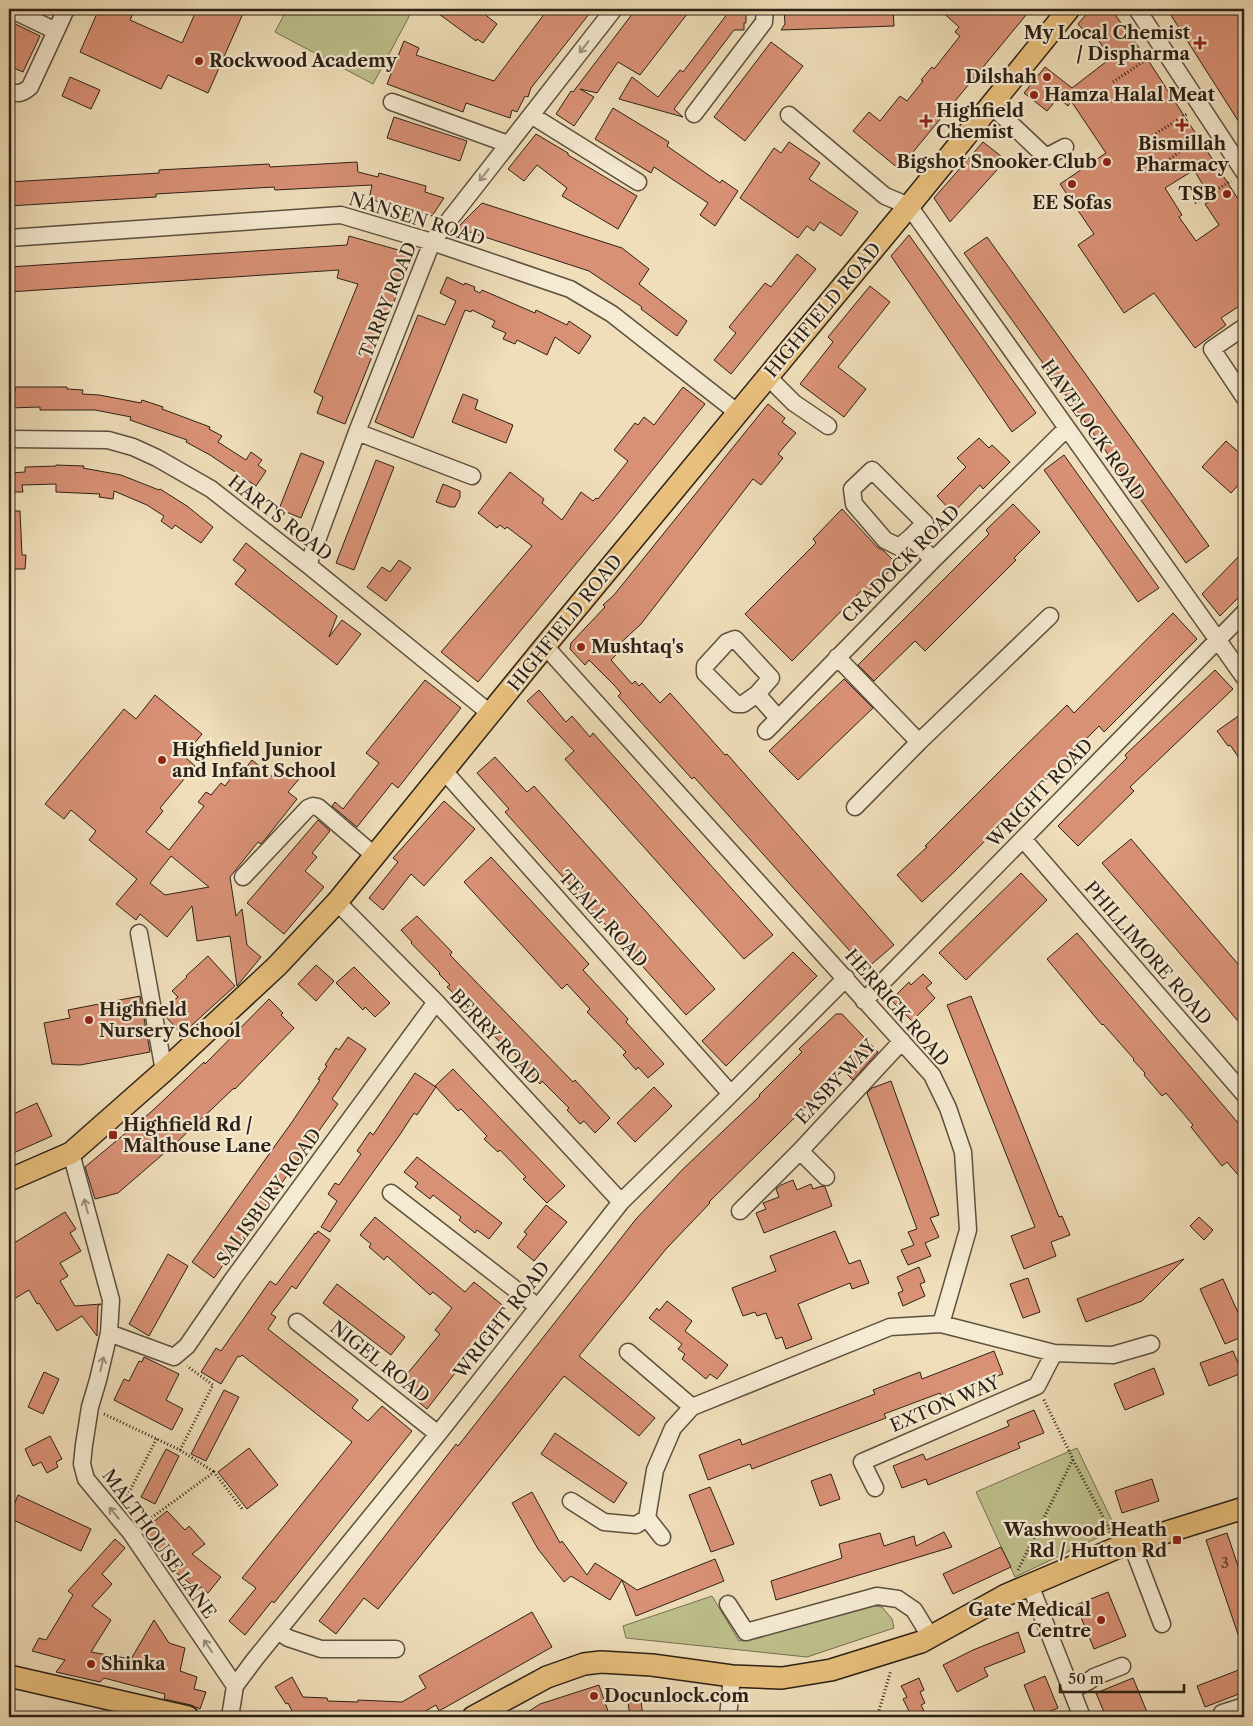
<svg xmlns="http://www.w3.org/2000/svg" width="1253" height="1726" viewBox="0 0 1253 1726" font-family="'Libre Caslon Text',serif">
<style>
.green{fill:#bec08c;stroke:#757051}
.building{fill:#d99176;stroke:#2c2116;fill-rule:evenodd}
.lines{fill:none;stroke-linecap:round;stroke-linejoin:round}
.minor-casing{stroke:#5d503f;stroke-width:19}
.major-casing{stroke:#2c2116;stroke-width:24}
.path{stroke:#2c2116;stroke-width:3;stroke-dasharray:1 2.5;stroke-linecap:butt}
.minor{stroke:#f5ead2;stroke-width:16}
.major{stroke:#e8bf7c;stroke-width:21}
.rail{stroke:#2c2116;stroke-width:4;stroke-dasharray:9 9;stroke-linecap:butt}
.oneway{stroke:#9b907d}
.poi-dot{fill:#8f2418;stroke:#f5ead2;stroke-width:2}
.labels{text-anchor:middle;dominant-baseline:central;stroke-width:4.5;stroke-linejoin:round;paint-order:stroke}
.number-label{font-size:15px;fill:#573d2e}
.poi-label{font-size:18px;font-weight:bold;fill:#2c2116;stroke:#f5ead2;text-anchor:start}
.street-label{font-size:18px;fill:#2c2116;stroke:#f5ead2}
</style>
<rect width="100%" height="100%" fill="#efdeb9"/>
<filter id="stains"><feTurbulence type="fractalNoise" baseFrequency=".004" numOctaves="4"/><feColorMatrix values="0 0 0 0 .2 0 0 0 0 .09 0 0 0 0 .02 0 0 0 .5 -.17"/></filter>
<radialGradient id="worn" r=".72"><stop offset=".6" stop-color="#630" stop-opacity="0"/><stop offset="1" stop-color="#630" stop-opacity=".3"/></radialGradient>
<path class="green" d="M287 9H413L373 84 275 32Z
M1077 1448 1116 1529 1015 1577 976 1492Z
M712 1596 739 1641 869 1605 882 1607 892 1619 894 1628 807 1657 626 1638 623 1626Z"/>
<path class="building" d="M99 9H135L130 20 182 43 197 9H245L208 93 168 75 161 89 80 52Z
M432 9H478L497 24 483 43 477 39 476 41Z
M548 9H593L531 88 528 97 525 96 517 112 512 110 510 118 466 103 463 112 387 84 404 41 419 48 416 55 494 81Z
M636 9H691L640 75 618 62 597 93 580 89 594 97 574 126 556 114 571 91 573 92Z
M731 9H746V23H744V30H734L674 109 683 117 619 99 632 77 658 97 680 70 683 72Z
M784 9H893L894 26 781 30 785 24Z
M939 9H1031L899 169 853 131 869 112 880 121 900 96 907 101 923 81 921 80 932 67 934 69 960 36 955 32 959 27Z
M1091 9H1111L1148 60 1244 208V303L1221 318 1226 325 1195 348 1154 293 1124 313 1078 245 1094 234 1060 184 1106 153 1071 101 1068 106 1058 98 1047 111 1024 93 1045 67 1072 88 1111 58 1096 37 1092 40 1078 24ZM1194 170 1212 200 1205 204 1219 225 1196 241 1179 217 1182 215 1165 188Z
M1167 9H1244V130Z
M9 21 40 36 23 72 9 66Z
M771 42 803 66 745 141 714 117Z
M70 77 100 90 91 109 62 96Z
M613 108 669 142 667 146 720 183 722 180 738 191 715 226 700 215 708 203 654 167 651 173 595 139Z
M394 117 467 141 460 161 387 138Z
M536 134 568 153V155L637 196 618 229 562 196 567 188 537 165 524 181 508 169Z
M789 142 820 163 809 179 858 212 841 236 820 222 814 231 807 226 798 238 740 198 774 148 781 153Z
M983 142 1006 160 950 222 934 198Z
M357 162 358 172 378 177 379 173 426 186 425 192 444 198 432 216 369 199 372 185 275 190 274 187 156 194V197L9 206V182L159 173V170L269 164 270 167Z
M482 203 622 248 649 269 639 284 687 321 677 336 641 309 642 307 589 271 457 228Z
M909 235 1036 413 1012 432 891 256Z
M349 236 409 253 395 299 345 424 317 413 323 397 314 392 358 284 337 278 339 270 9 292V267L347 245Z
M987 237 1209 546 1186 563 964 253Z
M797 254 816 269 731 374 714 360 736 333 729 327 765 283 771 287Z
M447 277 464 285 465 283 475 287 474 290 480 293 482 290 535 313 536 310 567 325 569 321 591 336 579 354 555 337 547 355 517 340 515 344 503 339 506 333 492 327 495 321 472 310 471 312 465 310 413 438 375 422 418 315 445 325 456 301 440 293Z
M870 286 890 302 838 367 866 389 844 417 800 384 833 342 828 337Z
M15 387H67V389L83 390 82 394 99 395 141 403 142 400 163 407 162 409 210 427 209 429 222 436 218 442 246 460 251 452 262 460 258 465 266 471 256 486 210 455 186 442 187 440 130 420 131 417 95 410H40V407L9 408V393H15Z
M683 387 705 404 619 512 478 682 441 652 532 546 507 527 505 529 500 525 497 528 478 513 510 472 544 499 542 503 562 520 581 492 593 501 596 498 598 499 628 461 614 450 635 423 638 425 644 417 654 425Z
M463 394 478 400 475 409 513 425 506 443 452 422Z
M768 404 785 418 782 422 796 433 778 454 783 458 761 485 753 479 641 624 614 649 618 653 611 660 632 684 635 681 639 686 642 683 660 703 670 693 725 755 727 754 894 945 866 969 694 777 692 779 640 721 618 696 621 693 614 685 589 660 585 665 570 649 571 643 605 607 603 605 614 595Z
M979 438 989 448 992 445 1010 462 983 489 980 485 953 513 937 496 966 467 957 458Z
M1226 441 1244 457V479L1231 493 1202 467Z
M301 453 324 462 301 518 279 509Z
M1064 455 1159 588 1138 602 1044 470Z
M376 460 394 467 354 570 336 563Z
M56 465 84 466 83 468 121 475 159 490 160 489 187 506 213 527 201 543 175 525 172 529 161 521 164 516 147 505 114 491 113 499 99 497 100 494 56 492V484L22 485 23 492H9V473L25 472V467L56 466Z
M443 484 460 491V497L455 507H450L436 502Z
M1013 504 1040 532 1014 558 1016 560 925 651 915 641 874 681 858 665 989 534 986 530Z
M842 509 877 547 884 551 897 564 867 593 863 589 792 661 745 614 816 543 813 539Z
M9 511H20L22 555H26L25 569H9Z
M246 543 337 616 329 637 342 620 361 634 337 665 235 584 246 570 233 560Z
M1244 551V592L1220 616 1202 594Z
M399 560 411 568 386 601 367 587 382 567 390 572Z
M1173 613 1197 639 1104 732 1099 726 953 873 922 902 897 875 927 847 925 846 1018 753 1067 705 1074 713Z
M1215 670 1233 689 1130 787 1134 791 1078 846 1058 826 1127 758 1125 755Z
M844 679 873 708 798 780 769 751Z
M425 680 461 708 398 788 392 783 357 827 332 806 335 802 343 809 379 763 366 753Z
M539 690 566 722 572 716 590 737 593 733 773 935 744 959 565 759 574 751 527 701Z
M155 695 202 734 184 756 195 766 160 808 163 811 146 832 169 850 204 806 198 802 206 792 211 795 221 783 225 786 237 770 241 774 252 760 274 778 283 766 299 779 288 792 297 799 267 837 261 844 258 842 230 877 236 916 242 909 247 945 261 957 237 986 230 936 197 941 192 906 167 937 140 914 136 920 116 904 137 879 89 840 96 831 71 810 64 819 45 804 124 709 136 719ZM171 856 209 887 165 895 150 883Z
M1244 712V765L1230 745 1228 746 1217 731Z
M495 757 527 792 534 786 715 989 686 1015 505 812 509 809 477 773Z
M444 801 475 829 424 886 411 874 383 910 369 898 398 862 393 858Z
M318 820 330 831 312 853 317 857 305 871 324 887 284 934 247 903Z
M1131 839 1244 971V1028L1102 863Z
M491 857 589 964 583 970 628 1019 626 1022 664 1064 648 1078 638 1067 636 1070 623 1055 626 1052 587 1012 590 1009 567 984 562 989 464 882Z
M1021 873 1047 900 966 980 939 953Z
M417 916 452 952 450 955 573 1082 575 1080 610 1118 595 1133 584 1121 580 1124 567 1110 569 1108 542 1081 540 1084 526 1070 528 1068 503 1041 501 1043 486 1028 488 1026 447 987 450 985 439 974 440 973 411 943 412 942 401 930Z
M1077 933 1244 1130V1182L1227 1162 1222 1166 1191 1127 1193 1125 1166 1093 1162 1096 1144 1075 1145 1073 1133 1060 1134 1059 1103 1024 1102 1025 1047 959Z
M793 952 817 976 726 1066 702 1041Z
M208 956 235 986 182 1034 164 1015 163 1010 178 997 172 991 187 977 186 976Z
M316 965 334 981 316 1001 298 984Z
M354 967 390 1003 375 1017 365 1007 363 1010 336 983Z
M923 974 932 983 926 988 935 998 912 1021 891 1000 909 982 911 985Z
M140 996 150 1052 80 1065 52 1064 44 1023 70 1018 68 1010Z
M971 996 1059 1217 1062 1216 1070 1235 1051 1242 1056 1256 1024 1269 1011 1236 1035 1227 947 1005Z
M269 999 283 1013 281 1015 294 1028 235 1089 234 1088 176 1143 118 1193 95 1199 85 1167 151 1112 204 1062 205 1064Z
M836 1014H842L878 1052 853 1080 843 1070 709 1202 710 1203 666 1249 579 1356 655 1418 639 1436 564 1376 378 1609 364 1598 336 1634 319 1621 456 1444 458 1446 636 1219 682 1170 760 1096 759 1095 802 1052 799 1049Z
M348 1037 366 1049 332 1099 338 1104 214 1278 192 1262 292 1122 320 1080 318 1079 327 1066 325 1065 336 1048 339 1050Z
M453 1069 565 1186 547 1203 523 1179 526 1177 500 1150 498 1152 484 1139 487 1136 461 1109 458 1111 435 1086Z
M415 1073 436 1087 417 1115 414 1113 399 1136 330 1232 321 1227 337 1201 328 1194 335 1183 339 1185 361 1154 357 1151 370 1132 373 1135Z
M891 1081 939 1215 930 1218 939 1237 925 1243 931 1256 908 1265 901 1250 914 1245 908 1232 917 1229 867 1093 872 1088Z
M654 1087 672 1106 635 1142 617 1123Z
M37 1103 52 1136 9 1155V1116Z
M417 1157 502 1223 489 1239 477 1230 475 1233 459 1220 461 1217 433 1195 430 1199 415 1187 418 1183 404 1172Z
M793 1180 797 1190 811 1184 813 1189 822 1186 825 1187 832 1206 764 1233 756 1213 766 1209 763 1203 779 1197 776 1189 781 1185Z
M546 1205 567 1222 534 1261 517 1247 527 1234 524 1232Z
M65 1212 76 1229 70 1233 81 1251 60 1263 68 1276 60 1281 75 1306 101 1304 98 1306 97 1336 82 1316 57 1331 39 1303 37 1304 29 1290 9 1302V1246Z
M375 1217 465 1292 474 1282 506 1308 427 1409 398 1385 440 1334 435 1330 452 1308 433 1292 430 1295 387 1256 384 1260 369 1247 371 1244 360 1235Z
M1199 1217 1213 1230 1204 1240 1190 1226Z
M318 1231 330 1240 296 1289 292 1286 271 1314 276 1317 268 1329 358 1400 352 1408 368 1421 382 1406 412 1431 274 1603 272 1601 245 1635 229 1621 256 1588 242 1578 352 1442 242 1355 240 1357 238 1356 221 1384 201 1372 216 1348 221 1351 270 1281 276 1285 315 1233 316 1234Z
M835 1231 849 1264 860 1260 869 1283 852 1289 850 1283 798 1304 812 1339 786 1349 782 1337 776 1339 766 1313 757 1316 755 1312 743 1316 732 1288 776 1271 770 1256Z
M168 1254 188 1266 149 1336 129 1324Z
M1184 1259 1142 1301 1086 1322 1077 1299Z
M919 1267 925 1282 920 1284 925 1296 903 1306 898 1293 903 1291 897 1277Z
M1028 1278 1040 1312 1023 1318 1010 1284Z
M1223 1279 1244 1326V1336L1225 1344 1200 1289Z
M337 1284 405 1337 391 1355 323 1303Z
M667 1301 692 1321 685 1331 728 1365 717 1379 710 1374 706 1379 682 1359 685 1354 678 1349 682 1344 649 1318 657 1308 659 1311Z
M994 1351 1003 1374 942 1397 940 1393 884 1414 886 1418 752 1469 750 1464 708 1480 699 1455 740 1439 742 1445 875 1394 873 1390 920 1372 922 1379Z
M1233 1351 1242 1373 1209 1386 1200 1363Z
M144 1357 179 1374 166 1400 183 1409 172 1430 114 1400 124 1379 129 1381 139 1361 142 1362Z
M1154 1368 1164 1394 1125 1410 1114 1384Z
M44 1372 59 1379 43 1414 28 1407Z
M224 1390 239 1397 206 1461 191 1454Z
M1034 1410 1044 1433 1018 1443 1020 1448 928 1485 926 1479 902 1488 893 1466 923 1454 926 1460 1009 1426 1007 1421Z
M555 1433 627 1483 614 1503 541 1454Z
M50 1436 62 1459 56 1462 58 1467 47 1473 41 1462 33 1466 25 1449Z
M249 1448 278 1485 247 1509 218 1472Z
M166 1449 179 1456 155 1504 141 1497Z
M831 1474 840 1499 820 1506 811 1481Z
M1152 1479 1159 1501 1122 1513 1115 1491Z
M710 1487 734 1544 711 1552 689 1495Z
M532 1492 560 1543 562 1541 587 1575 595 1563 622 1580 610 1600 571 1576 564 1582 538 1549 512 1503Z
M18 1495 91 1529 81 1551 9 1518Z
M167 1511 185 1530 189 1526 205 1544 192 1554 221 1577 208 1593 200 1587 198 1590 174 1571 142 1531Z
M944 1532 952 1547 776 1600 771 1581 842 1558 839 1544 880 1533 884 1546 914 1536 916 1546Z
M1227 1533 1240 1572 1241 1571 1244 1581V1646H1242L1206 1540Z
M115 1539 125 1548 102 1574 112 1584 92 1606 111 1620 91 1652 131 1659 154 1620 169 1643 185 1648 180 1671 197 1677 194 1689 206 1692 200 1709 191 1705 164 1699 165 1694 104 1678 100 1682 56 1672 65 1660 32 1651 39 1638 46 1640 73 1595 68 1591Z
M1001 1547 1011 1567 953 1594 943 1574Z
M715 1559 724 1581 636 1616 622 1580 637 1590Z
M1108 1592 1126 1636 1094 1649 1076 1605Z
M532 1612 552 1647 439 1711 436 1705 415 1717H295L288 1703 286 1704 275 1687 292 1677 303 1697 327 1698 328 1701 358 1702V1700L402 1702 426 1688 419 1676Z
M1018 1632 1025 1652 984 1668 988 1676 957 1692 943 1665 973 1650Z
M1244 1668V1692L1205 1707 1197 1686Z
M1045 1676 1058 1708 1037 1717 1024 1685Z
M919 1678 924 1690 920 1692 925 1703 921 1705 927 1717H912L903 1699 907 1697 901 1686Z
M1133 1678 1149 1717H1106L1096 1693Z
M599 1685 610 1717H520L540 1704Z
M641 1701 643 1717H630L628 1702Z"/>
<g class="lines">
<g class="minor-casing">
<path id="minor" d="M1137 9 1244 172
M56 31 66 9
M9 91C18 95 23 93 30 87L56 31 10 9
M392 102 508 144
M991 105 1046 157 1065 147
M694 114 764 22 765 9
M531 115 638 182
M789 115 885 196 909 206 1244 677
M9 238 341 215 432 242 570 289 612 314 738 413
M1244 327 1212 349 1244 397
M768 377 794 403 828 426
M357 432 472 476
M9 439 108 440 133 447 157 458 211 489 308 565 491 714
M911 537 925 523 872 470 852 489 854 504 885 540 899 547 911 537 933 560
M308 565 357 432 432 242 614 9
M545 646 932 1075 948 1108 963 1152 968 1230 941 1324 890 1327 692 1407 673 1428 655 1470 647 1518 636 1525 604 1522 571 1501
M837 657 919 742 1050 616
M757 694 743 704H736L705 673V666L727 642 735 639 771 678 757 694 778 718
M766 731 933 560 1067 428
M444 771 731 1094
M855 807 919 742
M1023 839 1244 1094
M243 877 308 808 313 806 318 807 375 856
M337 902 436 1002 621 1202
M139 933 164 1071
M864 1001 1244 613
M800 1151 826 1177
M71 1153 111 1300 109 1333 98 1380 90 1407 84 1445 82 1464 86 1479 131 1533 235 1686
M391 1193 538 1307
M740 1211 800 1151 902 1041
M297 1322 438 1434
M941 1324 1054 1353 1113 1355 1151 1344
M109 1333 174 1357 187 1346 233 1279 436 1002
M628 1352 692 1407
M875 1488 862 1462 1037 1386 1054 1353
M647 1518 662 1537
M1131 1543 1162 1624
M1030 1585 1082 1717
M728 1604 746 1632 877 1596 898 1599 914 1610 930 1636
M278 1631 288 1638 321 1649H396
M1072 1690 1089 1681 1094 1677 1122 1666
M1222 1713 1244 1706
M230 1717 235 1686 255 1659 438 1434 621 1202 731 1094 846 978
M728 1717 732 1676"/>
</g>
<g class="major-casing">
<path id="major" d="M9 1180 71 1153 164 1071 277 966 337 902 545 646 909 206 1069 9
M9 1676 188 1717
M473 1717 547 1677 584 1664 601 1662 652 1665 732 1676 782 1678 831 1670 921 1642 1006 1595 1119 1547 1244 1508"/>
</g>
<path class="path" d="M1113 82 1150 57
M1147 139 1187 114
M1167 161 1202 136
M1195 203 1231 181
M104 1414 180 1450 213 1385 187 1366
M180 1450 214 1472
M1073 1460 1111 1532
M124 1502 157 1438
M143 1524 214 1472 243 1510
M1018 1570 1073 1459 1043 1398
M879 1717 878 1714 891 1670"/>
<use href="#minor" class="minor"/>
<use href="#major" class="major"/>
<path class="rail" d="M9 1715 10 1717"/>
</g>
<defs><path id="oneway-shaft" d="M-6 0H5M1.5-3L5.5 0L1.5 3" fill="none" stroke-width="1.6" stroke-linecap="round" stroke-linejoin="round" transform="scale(1.25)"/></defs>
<g class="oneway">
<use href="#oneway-shaft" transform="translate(584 47) rotate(128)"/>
<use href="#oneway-shaft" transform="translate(484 175) rotate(128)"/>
<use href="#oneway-shaft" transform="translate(86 1206) rotate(-105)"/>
<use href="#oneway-shaft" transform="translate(102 1364) rotate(-77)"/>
<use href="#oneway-shaft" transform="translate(114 1513) rotate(-130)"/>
<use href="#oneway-shaft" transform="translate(208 1646) rotate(-124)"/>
</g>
<g class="poi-dot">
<path d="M1197.5 35.5h5v5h5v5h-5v5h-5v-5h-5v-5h5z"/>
<circle cx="199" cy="61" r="5"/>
<circle cx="1047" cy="77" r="5"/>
<circle cx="1034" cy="95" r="5"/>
<path d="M923.5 113.5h5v5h5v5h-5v5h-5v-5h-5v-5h5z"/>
<path d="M1179.5 117.5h5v5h5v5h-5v5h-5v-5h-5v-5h5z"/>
<circle cx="1107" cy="162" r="5"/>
<circle cx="1072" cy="184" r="5"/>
<circle cx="1227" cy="194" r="5"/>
<circle cx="581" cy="647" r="5"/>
<circle cx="162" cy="760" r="5"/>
<circle cx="89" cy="1020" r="5"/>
<rect x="108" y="1130" width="10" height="10" rx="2.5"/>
<rect x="1172" y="1535" width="10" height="10" rx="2.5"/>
<circle cx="1101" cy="1620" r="5"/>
<circle cx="91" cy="1664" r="5"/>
<circle cx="594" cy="1696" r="5"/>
</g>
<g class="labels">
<g class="number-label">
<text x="1225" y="1562">3</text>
</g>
<g class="poi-label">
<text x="1190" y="33" text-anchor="end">My Local Chemist<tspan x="1190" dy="21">/ Dispharma</tspan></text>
<text x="209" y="61">Rockwood Academy</text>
<text x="1037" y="77" text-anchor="end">Dilshah</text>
<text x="1044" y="95">Hamza Halal Meat</text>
<text x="936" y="111">Highfield<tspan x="936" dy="21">Chemist</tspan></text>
<text x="1182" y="144" text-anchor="middle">Bismillah<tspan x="1182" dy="21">Pharmacy</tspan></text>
<text x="1097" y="162" text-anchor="end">Bigshot Snooker Club</text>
<text x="1217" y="194" text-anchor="end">TSB</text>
<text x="1072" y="203" text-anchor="middle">EE Sofas</text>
<text x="591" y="647">Mushtaq's</text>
<text x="172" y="750">Highfield Junior<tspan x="172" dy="21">and Infant School</tspan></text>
<text x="99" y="1010">Highfield<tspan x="99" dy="21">Nursery School</tspan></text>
<text x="123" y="1125">Highfield Rd /<tspan x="123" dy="21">Malthouse Lane</tspan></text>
<text x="1167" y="1530" text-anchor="end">Washwood Heath<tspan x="1167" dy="21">Rd / Hutton Rd</tspan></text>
<text x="1091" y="1610" text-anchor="end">Gate Medical<tspan x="1091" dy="21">Centre</tspan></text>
<text x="101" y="1664">Shinka</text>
<text x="604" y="1696">Docunlock.com</text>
</g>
<g class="street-label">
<text transform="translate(417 219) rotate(17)">NANSEN ROAD</text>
<text transform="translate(388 300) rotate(-68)">TARRY ROAD</text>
<text transform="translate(823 310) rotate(-50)">HIGHFIELD ROAD</text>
<text transform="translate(1093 430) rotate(55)">HAVELOCK ROAD</text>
<text transform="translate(280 518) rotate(38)">HARTS ROAD</text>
<text transform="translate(901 564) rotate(-45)">CRADOCK ROAD</text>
<text transform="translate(565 623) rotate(-51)">HIGHFIELD ROAD</text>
<text transform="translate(1040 793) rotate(-46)">WRIGHT ROAD</text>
<text transform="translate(603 919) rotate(48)">TEALL ROAD</text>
<text transform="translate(1148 953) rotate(49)">PHILLIMORE ROAD</text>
<text transform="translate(897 1008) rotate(49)">HERRICK ROAD</text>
<text transform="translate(495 1037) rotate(47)">BERRY ROAD</text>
<text transform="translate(836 1082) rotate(-47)">EASBY WAY</text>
<text transform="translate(269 1197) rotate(-54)">SALISBURY ROAD</text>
<text transform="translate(502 1320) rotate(-52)">WRIGHT ROAD</text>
<text transform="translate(380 1362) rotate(38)">NIGEL ROAD</text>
<text transform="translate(945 1404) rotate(-23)">EXTON WAY</text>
<text transform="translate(159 1544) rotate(54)">MALTHOUSE LANE</text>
</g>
</g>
<rect width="1253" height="1726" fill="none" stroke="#efdeb9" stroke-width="30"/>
<rect x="10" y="10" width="1233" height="1706" fill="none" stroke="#2c2116" stroke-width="2.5"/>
<rect x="15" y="15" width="1223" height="1696" fill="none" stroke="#2c2116"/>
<path d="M1060 1684v8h124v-8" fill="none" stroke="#2c2116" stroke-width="2.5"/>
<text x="1068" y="1684" font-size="15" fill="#2c2116" stroke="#f5ead2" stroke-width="4" paint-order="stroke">50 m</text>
<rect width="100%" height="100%" filter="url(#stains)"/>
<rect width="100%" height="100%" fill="url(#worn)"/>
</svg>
